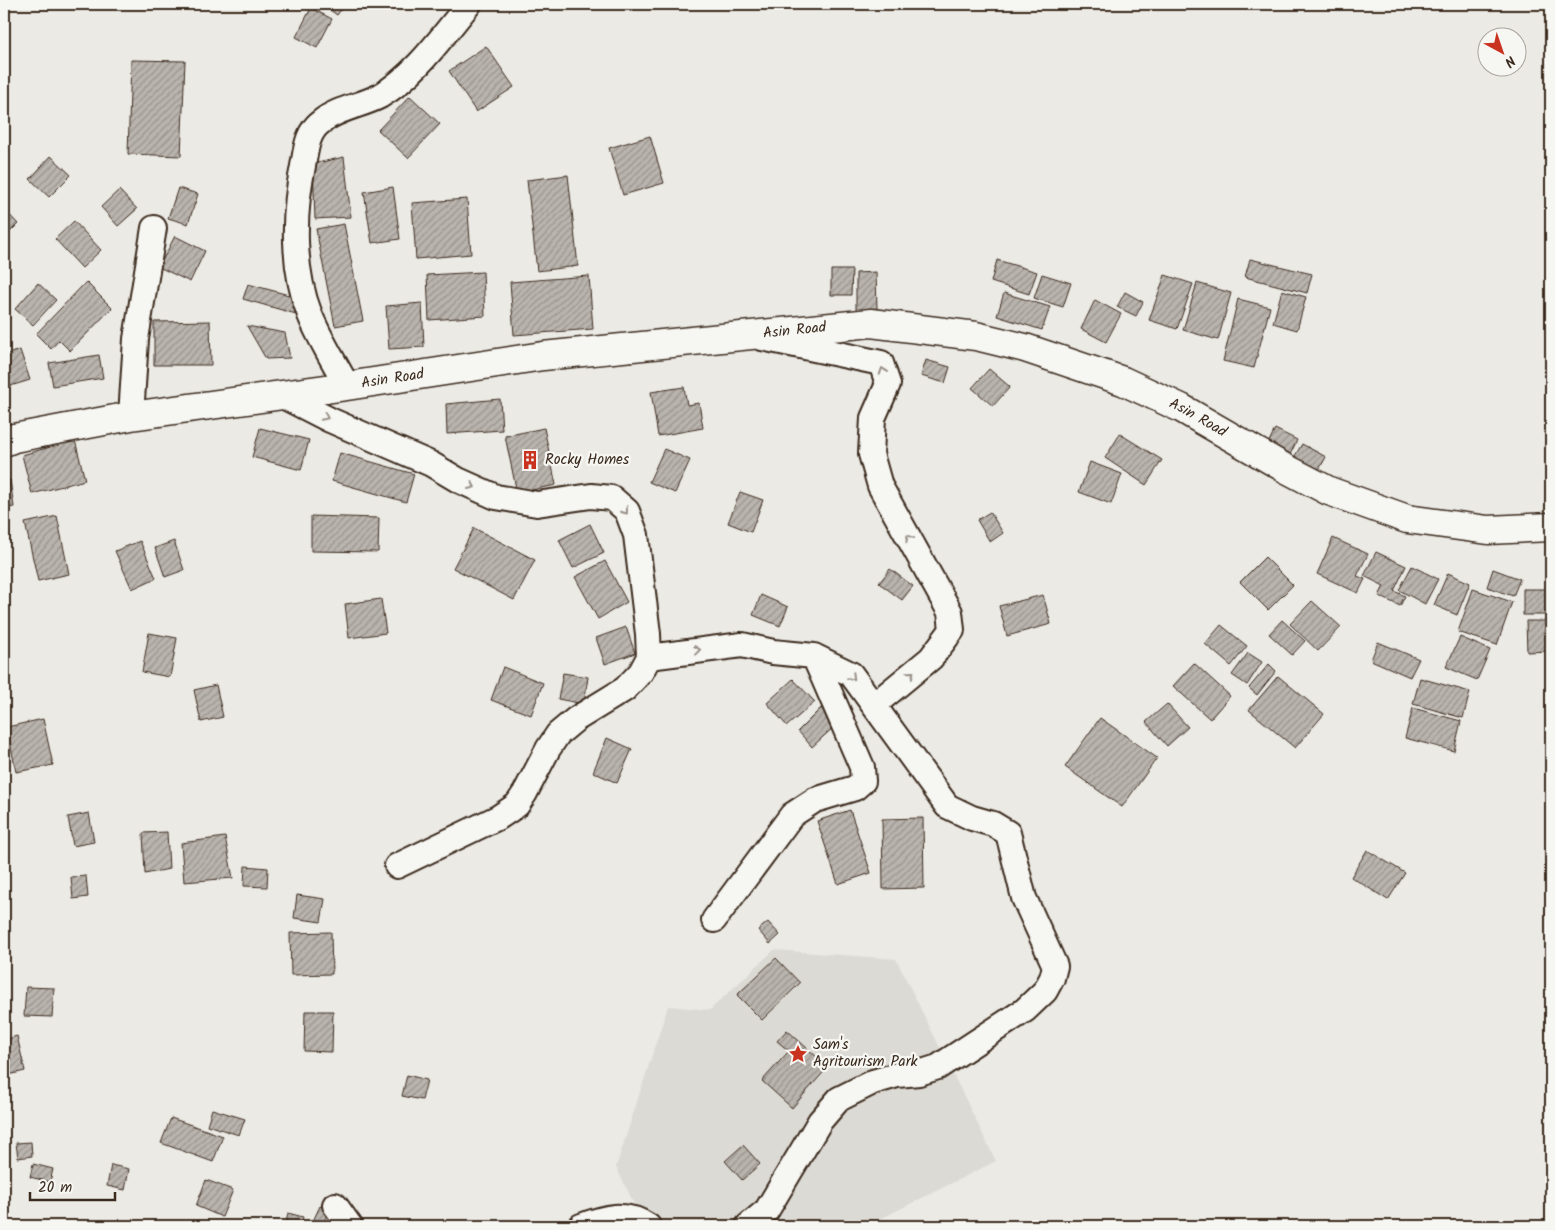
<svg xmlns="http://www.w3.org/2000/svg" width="1555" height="1230" viewBox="0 0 1555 1230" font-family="Kalam,sans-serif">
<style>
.built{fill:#dcdad4}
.building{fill:url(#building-hatch);stroke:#3b2a1e}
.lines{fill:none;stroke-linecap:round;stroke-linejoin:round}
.minor-casing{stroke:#3b2a1e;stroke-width:28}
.secondary-casing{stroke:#3b2a1e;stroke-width:31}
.minor{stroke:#f6f6f2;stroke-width:24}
.secondary{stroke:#f6f6f2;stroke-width:28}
.oneway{stroke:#989088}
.labels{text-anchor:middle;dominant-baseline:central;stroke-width:4.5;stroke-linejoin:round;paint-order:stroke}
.street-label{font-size:15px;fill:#3b2a1e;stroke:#f6f6f2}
.poi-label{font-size:15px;fill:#3b2a1e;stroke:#f6f6f2;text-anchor:start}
</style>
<defs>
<pattern id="building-hatch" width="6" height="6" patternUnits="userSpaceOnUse" patternTransform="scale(1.25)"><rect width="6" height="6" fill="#bab4ae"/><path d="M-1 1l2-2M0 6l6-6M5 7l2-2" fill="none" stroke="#98938d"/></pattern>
</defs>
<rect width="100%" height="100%" fill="#ebeae5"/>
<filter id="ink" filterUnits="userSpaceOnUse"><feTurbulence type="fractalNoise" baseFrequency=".02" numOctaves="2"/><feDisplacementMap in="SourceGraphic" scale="10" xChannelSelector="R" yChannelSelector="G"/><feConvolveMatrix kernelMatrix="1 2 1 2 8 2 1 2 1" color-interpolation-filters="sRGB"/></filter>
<g filter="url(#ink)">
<path class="built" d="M774 950 896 959 996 1161 866 1226H645L616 1167 668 1006 710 1010Z"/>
<path class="building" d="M328 4H345L337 15 326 7Z
M615 4H634L632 10Z
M311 8 332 19 317 48 296 37Z
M486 46 514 87 476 112 449 71Z
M131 60 185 61 181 156 128 154Z
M410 96 440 124 408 158 378 130Z
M650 136 664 183 623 195 609 148Z
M51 156 71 175 49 197 30 179Z
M344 157 351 217 315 219 313 164Z
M568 175 578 266 537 271 527 180Z
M393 187 400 239 372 243 364 192Z
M178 188 198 194 188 224 168 218Z
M119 190 137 209 118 226 101 207Z
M467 199 471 254 416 259 412 203Z
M4 209 18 224 4 238Z
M74 221 101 250 82 268 55 239Z
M344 224 363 321 335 326 316 229Z
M175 236 205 251 190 282 159 267Z
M1250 259 1312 274 1307 293 1245 277Z
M997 260 1037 272 1029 294 991 282Z
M831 270H852L851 295H831Z
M483 272 485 316 429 320 427 275Z
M876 272 877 310H856V273Z
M1042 274 1071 283 1063 307 1034 298Z
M1165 275 1193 284 1177 329 1149 320Z
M589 276 593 329 514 335 510 282Z
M86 282 112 308 70 351 59 340 51 349 36 334Z
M38 283 56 300 33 325 15 309Z
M1197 283 1231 293 1218 340 1183 330Z
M248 284 300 298 296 314 243 299Z
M1282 290 1306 297 1297 330 1273 323Z
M1125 292 1143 302 1136 316 1117 307Z
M1004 293 1050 307 1042 330 997 316Z
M1238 299 1270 307 1254 368 1223 361Z
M1095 300 1121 314 1106 342 1081 329Z
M422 303 424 347 389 349 386 306Z
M210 321 211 365H154V322Z
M247 326 285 333 290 358 266 359Z
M20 350 30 380 4 388V355Z
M99 355 103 378 53 386 49 363Z
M926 360 950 367 945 383 921 376Z
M989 369 1010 387 993 406 972 388Z
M684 387 687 405 699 403 703 428 658 436 651 392Z
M4 392 8 405 4 406Z
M500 399 502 430 447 434 446 404Z
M260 428 309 440 301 470 252 457Z
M544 428 556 485 517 493 505 436Z
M1275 429 1297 440 1289 457 1267 446Z
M1120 434 1162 460 1146 485 1105 458Z
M75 440 85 480 32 494 22 455Z
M1302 444 1326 457 1316 475 1292 461Z
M664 449 690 460 675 493 649 482Z
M340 453 414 474 406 502 332 481Z
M1090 462 1122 474 1111 504 1079 492Z
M4 480H10L14 507 4 509Z
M740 492 763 500 751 532 728 523Z
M990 512 1003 533 990 542 977 520Z
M57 516 69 574 38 581 25 523Z
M311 516 379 518 378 552 311 551Z
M590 524 604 553 573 568 559 540Z
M474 528 535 560 514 600 453 568Z
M1333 538 1368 554 1357 576 1365 579 1358 593 1317 574Z
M140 541 156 578 132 589 115 551Z
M174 541 184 570 165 577 155 548Z
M1376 552 1406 566 1394 591 1405 596 1400 606 1379 596 1384 586 1364 576Z
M1265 557 1293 585 1268 610 1240 582Z
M605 561 627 602 598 619 575 577Z
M1412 566 1438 579 1425 604 1399 590Z
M890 569 913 586 902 600 879 583Z
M1493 569 1520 579 1513 596 1487 587Z
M1448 573 1470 583 1457 615 1434 605Z
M1473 589 1512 602 1497 645 1458 632Z
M1523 589H1551V615H1523Z
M761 595 788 607 780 626 753 615Z
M1043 595 1051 624 1007 636 999 606Z
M381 599 386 633 349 638 345 604Z
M1312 601 1341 627 1318 651 1290 624Z
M1282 620 1305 641 1292 655 1269 634Z
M1526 621H1551V651L1527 652Z
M1221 625 1247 646 1231 666 1205 644Z
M626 627 635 653 605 664 596 638Z
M149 633 177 638 170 677 142 672Z
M1460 637 1490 650 1477 680 1446 667Z
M1378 642 1419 659 1410 677 1371 660Z
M1248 653 1262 662 1247 685 1232 675Z
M1194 663 1230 696 1210 719 1173 686Z
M1269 664 1276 671 1257 695 1249 688Z
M503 667 543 683 531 715 491 700Z
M563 673 588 677 584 704 558 699Z
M1278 676 1324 714 1295 748 1249 710Z
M1420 678 1470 692 1463 718 1413 704Z
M793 679 815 702 787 726 767 703Z
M216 685 223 717 201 722 194 690Z
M1167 704 1188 727 1167 746 1146 722Z
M821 708 836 725 812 747 798 731Z
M1413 708 1461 721 1454 751 1405 738Z
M1100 718 1157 758 1122 807 1065 767Z
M43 719 53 765 16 772 7 727Z
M607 738 632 749 617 783 593 772Z
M850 810 871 873 838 884 817 821Z
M89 813 94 842 73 846 68 817Z
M923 818 924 888 883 889 882 819Z
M167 832 169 869 145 874 143 833Z
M225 837 233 878 184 882 181 843Z
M1367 850 1405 873 1388 900 1351 877Z
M245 866 268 868 267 887 244 886Z
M86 876 88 897 73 899 71 877Z
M297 895 325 899 321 922 294 918Z
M768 922 780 935 770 944 758 930Z
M331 932 332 974 291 975 290 933Z
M776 958 800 983 762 1020 737 995Z
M26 987 54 988 52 1017 24 1016Z
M305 1011H333L332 1052 304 1051Z
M787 1030 828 1067 792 1108 762 1081 789 1051 777 1041Z
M17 1036 25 1071 4 1076V1040Z
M407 1075 427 1080 422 1100 402 1096Z
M212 1109 245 1119 239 1135 207 1125Z
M171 1118 223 1136 213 1162 161 1143Z
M31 1142 32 1156 18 1158 16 1143Z
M743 1145 760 1164 742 1180 725 1161Z
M33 1164 53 1169 50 1182 30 1177Z
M111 1165 129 1169 125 1190 107 1186Z
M206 1180 233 1190 222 1217 196 1206Z
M320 1206 329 1210 323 1224 314 1219Z
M288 1213 303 1217 301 1226 286 1223Z"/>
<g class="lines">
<g class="minor-casing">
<path id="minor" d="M762 338 881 363 888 384 873 418 871 454 880 486 950 612 952 630 931 658 874 705
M347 386C335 363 320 340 310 315 292 269 293 214 303 166 306 150 307 132 321 122 338 108 361 106 380 96 417 74 442 36 469 4
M281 395 330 420 431 464 458 480 496 497 537 504 591 496 612 498 627 511 636 535 648 634 649 657 641 672 625 689 576 719 558 734 548 749 525 793 517 805 499 817 397 866
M131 416 136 339 154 228
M649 657 742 645 773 652 814 656 851 674 947 806 972 818 993 824 1008 833 1024 898 1055 966 1052 978 1045 991 1025 1010 938 1067 919 1073 897 1075 873 1082 839 1099 820 1121 767 1210 748 1226
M714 920 792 815 815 800 855 788 863 781 862 767 814 656
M335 1205 350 1226
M581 1226C605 1217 625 1211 648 1226"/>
</g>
<g class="secondary-casing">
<g id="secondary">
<path id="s1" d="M4 442 14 438 131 416 347 386 543 356 871 323 976 336 1025 348 1123 381 1181 408 1283 467 1329 491 1407 519 1488 530 1551 527"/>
</g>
</g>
<use href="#minor" class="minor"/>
<use href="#secondary" class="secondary"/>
</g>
<defs><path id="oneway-chevron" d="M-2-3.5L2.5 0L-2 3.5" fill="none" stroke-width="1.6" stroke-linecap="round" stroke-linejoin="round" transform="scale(1.25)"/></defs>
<g class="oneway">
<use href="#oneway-chevron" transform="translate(883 371) rotate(-109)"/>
<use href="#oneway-chevron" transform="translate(325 417) rotate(26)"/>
<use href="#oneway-chevron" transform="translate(472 486) rotate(24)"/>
<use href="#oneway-chevron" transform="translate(625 511) rotate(52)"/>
<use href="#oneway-chevron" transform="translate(909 538) rotate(-119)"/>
<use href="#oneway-chevron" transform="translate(697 650) rotate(-7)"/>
<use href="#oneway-chevron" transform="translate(911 674) rotate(-39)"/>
<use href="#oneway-chevron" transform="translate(852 677) rotate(45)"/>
</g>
</g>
<defs>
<g id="building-bare" transform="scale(1.5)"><path d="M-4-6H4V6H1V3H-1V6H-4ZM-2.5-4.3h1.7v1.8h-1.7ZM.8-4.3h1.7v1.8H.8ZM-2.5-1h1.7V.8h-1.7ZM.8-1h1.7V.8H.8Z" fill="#c8321e" stroke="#f6f6f2" stroke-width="2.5" paint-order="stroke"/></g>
<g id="sight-bare" transform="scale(1.5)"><path d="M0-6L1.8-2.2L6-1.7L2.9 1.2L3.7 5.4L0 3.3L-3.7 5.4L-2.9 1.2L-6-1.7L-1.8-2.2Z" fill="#c8321e" stroke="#f6f6f2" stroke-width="2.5" paint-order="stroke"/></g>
</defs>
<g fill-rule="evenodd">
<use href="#building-bare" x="530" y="460"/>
<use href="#sight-bare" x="798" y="1054"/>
</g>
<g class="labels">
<g class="street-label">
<text stroke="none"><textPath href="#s1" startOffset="799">Asin Road</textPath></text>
<text stroke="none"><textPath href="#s1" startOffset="394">Asin Road</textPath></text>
<text stroke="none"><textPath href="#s1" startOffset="1219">Asin Road</textPath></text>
</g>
<g class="poi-label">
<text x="545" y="460">Rocky Homes</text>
<text x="813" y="1045">Sam's<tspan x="813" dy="17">Agritourism Park</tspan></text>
</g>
</g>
<rect width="1555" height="1230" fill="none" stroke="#f6f6f2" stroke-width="20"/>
<rect x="10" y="10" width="1535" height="1210" fill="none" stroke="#3b2a1e" stroke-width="2" filter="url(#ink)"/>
<g transform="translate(1502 52) rotate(140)"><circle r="24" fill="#f6f6f2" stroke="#aba49d"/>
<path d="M0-4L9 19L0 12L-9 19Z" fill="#c8321e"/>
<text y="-8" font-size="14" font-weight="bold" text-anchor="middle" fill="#3b2a1e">N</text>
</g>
<path d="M30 1192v8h85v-8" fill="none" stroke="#3b2a1e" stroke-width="2.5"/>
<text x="38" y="1192" font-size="15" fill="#3b2a1e" stroke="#f6f6f2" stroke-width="4" paint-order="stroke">20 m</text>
</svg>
